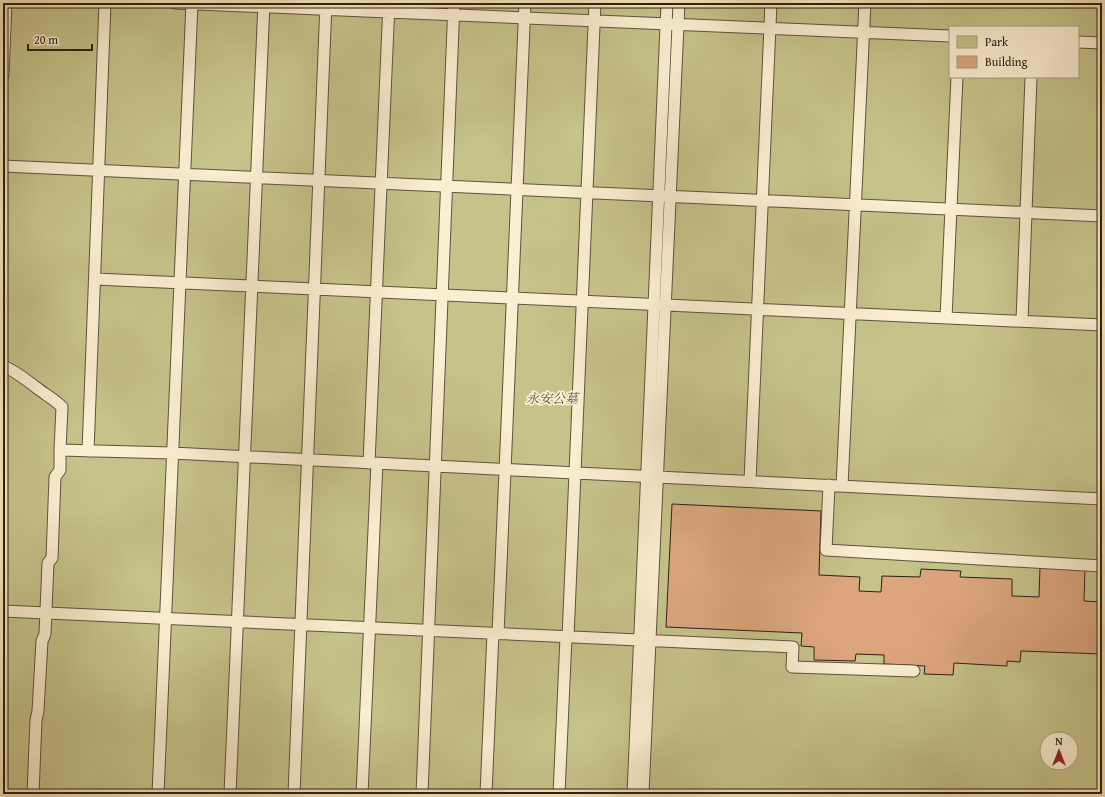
<svg xmlns="http://www.w3.org/2000/svg" width="1105" height="797" viewBox="0 0 1105 797" font-family="'Gentium Book Plus','Noto Serif SC',serif">
<style>
.green{fill:#c5c38a;stroke:#777251;fill-rule:evenodd}
.building{fill:#dca57e;stroke:#292018}
.lines{fill:none;stroke-linecap:round;stroke-linejoin:round}
.service-casing{stroke:#5d5240;stroke-width:13}
.service{stroke:#fbefd1;stroke-width:11}
.labels{text-anchor:middle;dominant-baseline:central;stroke-width:3.5;stroke-linejoin:round;paint-order:stroke}
.park-label{font-size:13px;font-style:italic;fill:#58513a;stroke:#fbefd1}
</style>
<rect width="100%" height="100%" fill="#f9e6b8"/>
<filter id="stains"><feTurbulence type="fractalNoise" baseFrequency=".005" numOctaves="4"/><feColorMatrix values="0 0 0 0 .2 0 0 0 0 .09 0 0 0 0 .02 0 0 0 .5 -.17"/></filter>
<radialGradient id="worn" r=".72"><stop offset=".6" stop-color="#630" stop-opacity="0"/><stop offset="1" stop-color="#630" stop-opacity=".3"/></radialGradient>
<path class="green" d="M3 3H1102V794H3ZM950 27H1078V77H950ZM1047 739H1071V763H1047Z"/>
<path class="building" d="M672 504 821 511 819 575 860 577 859 591 881 592 882 576 920 577 921 569 961 571 960 577 1012 579V596L1039 597 1040 567 1085 569 1084 601 1102 602V654L1021 651 1020 662 1007 661V666L954 663 953 675 924 674 925 666 884 664V655L856 654 855 661 814 660V647L801 646 802 633 666 627Z"/>
<g class="lines">
<g class="service-casing">
<path id="service" d="M175 3 950 36
M1078 42 1102 43
M3 75 6 3
M3 166 1102 216
M95 279 1102 325
M946 318 957 77
M1022 321 1031 77
M3 366C16 371 26 380 37 388 46 395 54 399 62 407L60 450 172 453 1102 499
M88 451 105 3
M369 463 389 3
M750 481 771 3
M829 485 826 550 1102 566
M842 486 865 3
M3 611 793 647 792 667 914 671
M498 634 525 3
M568 637 595 3
M33 794 36 720 38 711 42 641 45 634 48 563 52 558 55 477 60 470V450
M158 794 192 3
M230 794 264 3
M294 794 326 3
M362 794 377 463
M422 794 454 3
M486 794 493 633
M559 794 566 637
M633 794 667 3
M643 794 679 3"/>
</g>
<use href="#service" class="service"/>
</g>
<g class="labels">
<g class="park-label">
<text x="552" y="398">永安公墓</text>
</g>
</g>
<rect width="1105" height="797" fill="none" stroke="#f9e6b8" stroke-width="16"/>
<rect x="4" y="4" width="1097" height="789" fill="none" stroke="#292018" stroke-width="2"/>
<rect x="8" y="8" width="1089" height="781" fill="none" stroke="#292018"/>
<rect x="949" y="26" width="130" height="52" fill="#fbefd1" stroke="#a79c87"/>
<rect x="957" y="36" width="20" height="12" fill="#c5c38a" stroke="#a79c87"/>
<text x="985" y="46" font-size="12" fill="#292018">Park</text>
<rect x="957" y="56" width="20" height="12" fill="#dca57e" stroke="#a79c87"/>
<text x="985" y="66" font-size="12" fill="#292018">Building</text>
<g transform="translate(1059 751)"><circle r="19" fill="#fbefd1" stroke="#a79c87"/>
<path d="M0-3L7 15L0 10L-7 15Z" fill="#8f2418"/>
<text y="-6" font-size="11" font-weight="bold" text-anchor="middle" fill="#292018">N</text>
</g>
<path d="M28 44v6h64v-6" fill="none" stroke="#292018" stroke-width="2"/>
<text x="34" y="44" font-size="12" fill="#292018" stroke="#fbefd1" stroke-width="3" paint-order="stroke">20 m</text>
<rect width="100%" height="100%" filter="url(#stains)"/>
<rect width="100%" height="100%" fill="url(#worn)"/>
</svg>
